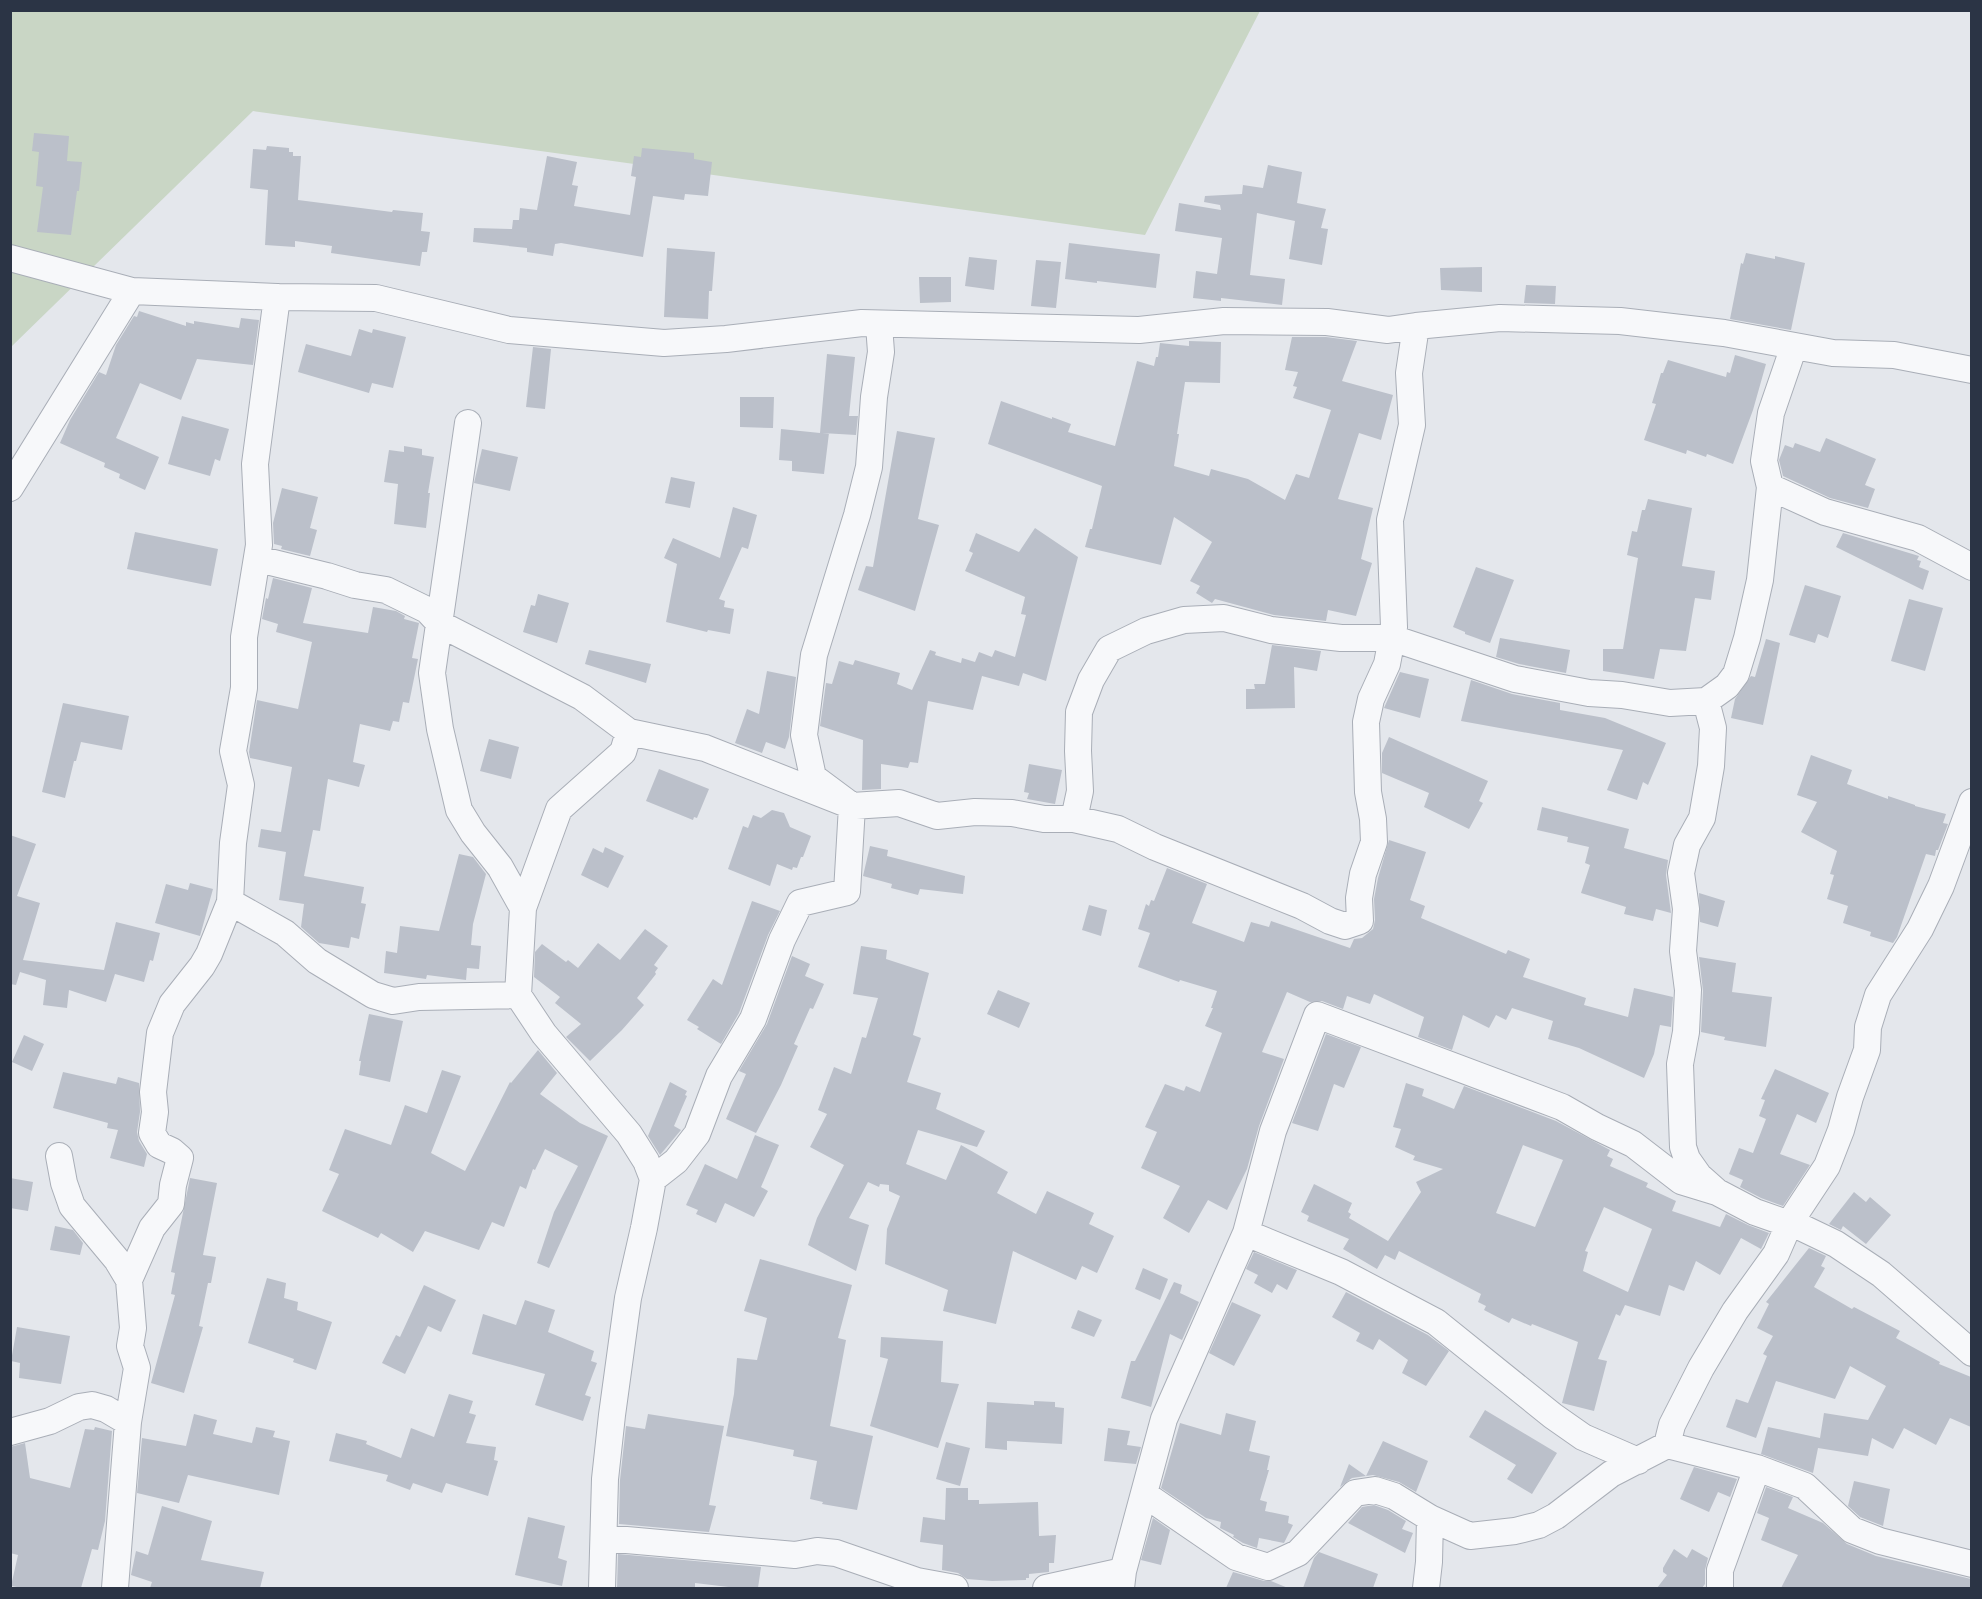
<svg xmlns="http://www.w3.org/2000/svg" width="1982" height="1599" viewBox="0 0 1982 1599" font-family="Karla,sans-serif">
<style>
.green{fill:#c9d6c5}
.building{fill:#bbc0ca;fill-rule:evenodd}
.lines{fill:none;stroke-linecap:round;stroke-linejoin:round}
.minor-casing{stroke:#a9aeb7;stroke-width:28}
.minor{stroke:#f7f8fa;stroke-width:26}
</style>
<rect width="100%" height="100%" fill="#e4e7ec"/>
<path class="green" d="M11 11H1260L1145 235 253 111 11 347Z"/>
<path class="building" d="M34 133 69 136 67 161 82 162 79 191H77L71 235 37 232 43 187 36 186 39 152 32 151Z
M267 146 289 148V152H293V156H301L298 200 392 212 393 210 423 213 421 231 430 232 427 252H422L420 266 331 253 332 246 295 241V247L265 245 268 190 250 188 253 149 266 150Z
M642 148 694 153V159L712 162 708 196 685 194 684 200 653 196 643 257 561 243 555 244 553 256 527 252V248L473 242 474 228 512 229 513 220H519L520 208 537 210 547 156 577 162 572 185 578 186 574 206 630 215 636 177 631 176 634 156 641 157Z
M1268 165 1302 172 1297 203 1326 209 1321 228 1328 229 1322 265 1289 259 1295 221 1257 213 1250 275 1285 279 1282 305 1221 298V301L1193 298 1196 271 1217 274 1222 238 1175 231 1179 203 1221 210 1220 205 1204 202 1205 196 1242 194 1243 185 1263 188Z
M1069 243 1160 254 1156 288 1097 281V283L1065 279Z
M667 248 715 252 712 291H709L708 319 664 317Z
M1746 253 1775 259V256L1805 263 1791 330 1730 319 1741 263 1743 264Z
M969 257 997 260 994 290 965 286Z
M1036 260 1061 262 1056 308 1031 306Z
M1482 267V292L1441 290 1440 268Z
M919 277H951V302L920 303Z
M1526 285 1556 286 1555 304 1524 303Z
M139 311 186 326V322L194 324V321L239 328 241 318 259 320 253 365 197 359 181 400 140 383 116 438 159 457 145 490 119 478 120 474 104 467 105 463 60 443 70 420 99 372 106 375 116 345 134 316 137 317Z
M359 329 372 333 373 329 406 337 393 388 372 383 369 393 298 372 306 344 351 356Z
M1292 337H1326L1357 341 1342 381 1393 395 1381 440 1359 433 1338 499 1373 508 1361 559 1372 563 1356 616 1328 610 1326 621 1274 615 1215 599 1212 603 1196 593 1200 586 1190 581 1212 542 1174 517 1161 565 1085 547 1090 529H1092L1102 486 988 444 1001 401 1052 419V417L1071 424 1068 432 1115 446 1137 361 1154 366 1156 357H1158L1160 343 1189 346V341L1221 342 1220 383 1185 382 1177 434H1179L1174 466 1209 476 1211 469 1248 479 1285 500 1296 474 1309 478 1331 410 1293 398 1297 387 1293 386 1298 372 1285 370Z
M533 347 551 349 545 409 526 407Z
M827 354 855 357 849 416H858L856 435 822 433H829L824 474 792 471V461L779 460 781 429 820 433Z
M1735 355 1766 364 1753 410 1733 464 1707 454 1706 457 1687 450 1686 454 1644 440 1656 404 1652 403 1661 373H1663L1668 360 1726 377 1727 372 1730 373Z
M740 397H774L773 428 740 427Z
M182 416 229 429 220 461 215 459 210 476 168 464Z
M897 431 935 438 918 519 939 525 915 611 858 590 866 566 873 567Z
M1826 438 1876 459 1865 485 1875 489 1868 508 1830 498 1783 476 1779 460 1785 445 1793 448 1795 443 1820 452Z
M404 446 422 449V455L434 457 428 493H430L426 528 394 524 398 484 384 482 389 450 404 452Z
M482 449 518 457 510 491 474 483Z
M671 477 695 482 690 508 665 503Z
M282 488 318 497 310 528 317 530 310 556 281 549 282 546 274 544 273 523Z
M1648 499 1692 508 1682 566 1715 571 1711 600 1695 598 1686 651 1660 649 1654 679 1603 671V649H1623L1638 558 1627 555 1632 531 1637 532 1642 510H1645Z
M733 507 757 515 748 549 742 547 719 599 725 601 724 607 734 609 730 634 708 630 707 632 666 622 677 564 664 558 673 538 720 558Z
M1035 528 1078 557 1046 681 1023 673 1019 686 982 676 973 710 928 701 918 763 910 762 908 768 881 764V789L862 790 863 740 820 726 826 683 832 684 839 661 853 665 855 660 900 673 897 684 912 690 930 650 936 652 935 655 961 663 962 658 975 662 979 652 992 657 995 650 1015 657 1026 615 1021 614 1025 597 965 571 973 553 969 551 976 533 1019 552Z
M135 532 218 549 211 586 127 569Z
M1843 533 1919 556 1917 560 1921 561 1919 567 1929 571 1923 590 1836 547Z
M1476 567 1514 580 1490 643 1465 634V632L1453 627Z
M273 578 312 588 303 623 368 633 373 607 396 611 405 616 404 619 419 623 412 658 418 659 409 703 403 702 399 722 393 721 390 731 360 724 353 762 365 765 359 787 328 779 320 831 313 830 304 876 364 887 361 903 366 904 359 939 351 937 349 948 319 943 301 927 304 904 279 900 286 852 258 847 261 829 281 832 292 767 250 758 249 752 257 700 298 709 312 642 276 632 278 624 262 619 266 598 268 599Z
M1805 585 1841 596 1828 638 1818 634 1815 643 1789 635Z
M538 594 569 603 557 643 523 632 531 605 535 606Z
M1909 599 1943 608 1925 671 1891 661Z
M1500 638 1570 650 1566 673 1519 664 1496 657Z
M1766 639 1780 643 1763 725 1731 718 1735 699 1751 676 1755 677Z
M1272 645 1321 651 1317 671 1294 667 1295 708 1246 709V689H1255L1254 684H1265Z
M589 650 651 664 646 683 585 664Z
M767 671 796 677 789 737 785 749 766 742 762 753 735 743 747 709 759 714Z
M1400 672 1429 679 1420 718 1384 708Z
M1471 680 1512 694 1560 703V710L1605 718 1666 743 1648 785 1643 782 1637 800 1607 790 1623 750 1461 721Z
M63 703 129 716 122 750 81 742 76 761H74L65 798 42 792Z
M1389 737 1488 781 1479 801 1483 803 1469 829 1424 807 1429 793 1382 773V753Z
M489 739 519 747 511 779 480 771Z
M1811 755 1852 770 1847 784 1888 799V796L1915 805V806L1946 814 1943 823 1948 824 1938 850H1936L1935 856 1926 854 1897 937 1893 943 1870 936 1871 932 1843 923 1848 906 1827 899 1834 875 1830 874 1837 851 1801 832 1817 802 1797 795Z
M1029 764 1062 770 1055 804 1027 799 1029 793 1024 792Z
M659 769 709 789 697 818 694 817 693 820 646 801Z
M1542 807 1629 829 1624 848 1668 860 1666 875 1671 913 1656 909 1653 921 1624 914 1626 907 1581 893 1590 865 1585 863 1589 847 1567 842 1568 837 1537 830Z
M772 810 784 813 790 827 811 836 803 857H801L797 868 793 867 792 870 777 864 770 886 728 869 743 826 748 828 753 815 761 818Z
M10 835 36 844 17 896 40 903 23 960 104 970 116 922 160 933 153 961 150 960 144 982 115 974 106 1002 69 990 67 1008 43 1005 46 980 20 972 16 985 10 984Z
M1389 840 1426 852 1410 900 1425 906 1421 918 1506 954 1508 950 1530 959 1523 977 1586 998 1584 1005 1628 1017 1634 988 1673 997 1671 1027 1660 1025 1654 1054 1644 1078 1579 1048 1548 1039 1553 1021 1512 1008 1506 1020 1496 1015 1489 1028 1463 1015 1452 1050 1418 1037 1424 1017 1374 994 1370 1004 1347 996 1343 1009 1322 1001 1310 1002 1287 992 1262 1052 1284 1059 1259 1126 1247 1169 1227 1210 1208 1200 1189 1233 1163 1218 1180 1186 1141 1168 1157 1132 1145 1127 1165 1084 1184 1091 1186 1086 1200 1092 1222 1033 1205 1026 1213 1008H1211L1217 991 1180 980 1179 982 1138 967 1150 933 1138 929 1146 904 1149 906 1151 900 1154 901 1167 868 1207 884 1192 923 1244 942 1251 922 1269 927 1271 921 1350 948 1354 939 1362 938 1373 929 1375 920 1374 899 1378 878Z
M870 846 888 850 887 856 965 876 963 894 920 889 918 895 891 888 892 884 863 876Z
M605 847 624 856 608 888 581 875 593 848 603 853Z
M459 854 473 857 486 874 473 924 471 945 481 946 479 969 467 968 466 980 427 975 426 979 384 973 386 951 397 953 400 926 439 931Z
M190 883 213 889 200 936 155 923 166 884 188 890Z
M1699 893 1725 901 1718 927 1700 922Z
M752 901 780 911 768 935 739 1013 721 1044 697 1029 699 1027 687 1020 713 979 722 985Z
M1089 905 1107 910 1101 936 1082 930Z
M645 929 668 946 654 965 658 968 655 972 656 974 637 998 644 1005 622 1030 590 1061 566 1037 581 1024 555 1003 560 997 534 977 535 952 542 944 566 962 568 960 578 968 598 943 620 960Z
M861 946 887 950 886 959 929 973 913 1035 921 1038 907 1082 941 1093 936 1109 985 1131 977 1147 918 1130 906 1164 946 1180 961 1145 1008 1172 997 1193 1036 1214 1047 1191 1094 1213 1089 1224 1114 1236 1097 1273 1082 1266 1076 1280 1013 1251 996 1324 943 1311 948 1290 885 1264 887 1229 900 1196 889 1191V1185L880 1184 879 1187 868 1182 849 1218 869 1225 856 1271 808 1245 817 1218 844 1165 810 1147 827 1114 818 1110 834 1067 851 1074 862 1037 866 1038 878 998 853 994Z
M792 956 810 964 805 976 824 984 813 1009 810 1008 794 1044 798 1046 781 1085 756 1133 726 1119 746 1074 739 1071 767 1024Z
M1699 957 1736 963 1732 992 1772 997 1766 1047 1724 1040 1725 1037 1701 1032 1703 991Z
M998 990 1030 1003 1019 1028 987 1014Z
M369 1014 403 1021 390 1082 359 1075 361 1061H359Z
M1326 1034 1361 1047 1344 1088 1334 1084 1318 1131 1292 1123Z
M24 1035 44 1044 32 1071 12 1062Z
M538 1050 557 1073 540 1094 580 1123 608 1136 549 1268 537 1263 554 1212 578 1166 545 1149 535 1170 533 1169 526 1189 520 1186 504 1227 492 1222 479 1250 425 1231 413 1252 381 1233 378 1238 322 1211 339 1174 329 1170 345 1129 391 1145 405 1105 427 1113 442 1070 461 1076 431 1153 465 1171 510 1082 511 1083Z
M1775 1069 1829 1093 1816 1123 1797 1114 1780 1154 1810 1165 1783 1206 1761 1198 1740 1187 1743 1180 1729 1174 1739 1148 1753 1153 1766 1119 1759 1116 1765 1100 1761 1099Z
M63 1072 116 1084 118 1077 139 1083 140 1112 137 1132 139 1141 147 1154 144 1167 110 1158 118 1130 107 1128 108 1123 53 1108Z
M670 1082 687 1091 685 1095 687 1096 674 1126 681 1130 660 1155 648 1136Z
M1406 1083 1424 1089 1422 1096 1454 1109 1464 1086 1556 1121 1610 1150 1607 1156 1613 1159 1610 1166 1648 1183 1646 1187 1676 1201 1672 1211 1720 1227 1726 1214 1748 1225 1769 1233 1761 1249 1741 1238 1720 1275 1696 1261 1684 1291 1669 1285 1660 1316 1625 1305 1620 1316 1616 1314 1598 1359 1607 1361 1594 1411 1562 1403 1578 1342 1532 1324 1531 1326 1512 1318 1509 1323 1484 1310 1486 1306 1478 1302 1481 1294 1399 1251 1395 1260 1385 1255 1377 1269 1343 1249 1349 1239 1307 1221 1309 1216 1301 1212 1314 1184 1352 1203 1348 1212 1351 1214 1349 1218 1388 1241 1421 1192 1416 1182 1443 1169 1413 1160 1415 1156 1395 1147 1401 1129 1393 1127ZM1523 1145 1563 1160 1535 1227 1496 1213ZM1604 1207 1652 1229 1628 1292 1583 1271 1588 1252 1585 1251Z
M755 1135 779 1145 761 1187 768 1191 754 1217 725 1203 716 1223 696 1214 698 1210 686 1205 705 1164 737 1179Z
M10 1178 33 1182 28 1211 10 1208Z
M190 1178 217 1183 203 1255 216 1257 211 1283H208L199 1326 203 1327 184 1393 151 1383 175 1295 171 1294 175 1273 171 1272Z
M1854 1192 1866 1202 1870 1197 1891 1215 1866 1244 1843 1226 1841 1230 1829 1224Z
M55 1226 73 1230 83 1243 80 1255 50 1250Z
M1809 1248 1826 1256 1821 1266 1825 1268 1814 1287 1852 1309 1854 1307 1900 1331 1896 1338 1940 1362 1939 1364 1971 1377V1427L1950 1418 1936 1445 1904 1428 1893 1449 1872 1438 1868 1456 1818 1448 1813 1473 1761 1454 1768 1427 1820 1438 1824 1413 1868 1420 1886 1386 1850 1366 1835 1399 1776 1381 1756 1438 1726 1427 1736 1399 1748 1403 1767 1356 1763 1354 1773 1336 1757 1328 1769 1304 1766 1302Z
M1254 1252 1297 1270 1287 1290 1277 1284 1272 1293 1254 1283 1258 1275 1246 1269Z
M760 1259 852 1285 838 1338 846 1340 830 1426 873 1436 857 1510 822 1504 823 1502 810 1499 817 1461 793 1456 794 1450 726 1436 734 1394 737 1358 757 1360 767 1318 744 1311Z
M1143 1268 1168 1279 1160 1300 1135 1289Z
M267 1278 286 1283 284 1298 298 1302 297 1310 332 1322 316 1370 293 1362 294 1359 248 1343Z
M1174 1282 1182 1285 1180 1293 1199 1302 1182 1340 1170 1334 1151 1407 1121 1398 1131 1361H1135Z
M424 1285 456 1300 441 1332 428 1326 405 1374 382 1363 396 1335 400 1337Z
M1346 1292 1428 1335 1449 1351 1426 1386 1402 1373 1408 1360 1379 1339 1373 1350 1356 1341 1360 1333 1332 1317Z
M525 1300 555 1310 548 1332 594 1351 591 1361 597 1363 585 1395 591 1397 583 1421 535 1405 545 1374 472 1354 483 1314 516 1325Z
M1232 1302 1261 1315 1234 1366 1209 1353Z
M1078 1310 1102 1320 1094 1337 1071 1328Z
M17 1327 70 1336 61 1384 19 1378 20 1363 11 1361Z
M881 1337 943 1341 941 1382 959 1384 938 1448 870 1426 888 1359 880 1357Z
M449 1394 473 1401 469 1413 476 1415 466 1443 496 1447 494 1460 498 1461 488 1496 446 1483 442 1493 413 1483 410 1490 386 1481 388 1475 329 1461 336 1433 367 1441 366 1444 401 1458 411 1428 434 1437Z
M1034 1401 1055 1402V1407L1064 1408 1062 1444 1007 1441V1450L985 1448 987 1402 1034 1405Z
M1485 1410 1557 1453 1532 1494 1507 1479 1516 1465 1469 1437Z
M1226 1413 1256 1421 1249 1451 1270 1456 1267 1470H1269L1260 1500 1267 1502 1265 1511 1289 1516 1288 1523 1293 1525 1284 1543 1259 1538 1257 1548 1243 1543 1233 1537 1234 1535 1220 1528 1221 1522 1206 1518 1161 1488 1180 1423 1221 1435Z
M194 1414 217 1420 213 1434 252 1443 256 1427 275 1431 273 1437 290 1441 279 1495 188 1475 179 1503 137 1493 142 1438 186 1446Z
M648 1414 724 1426 709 1505 716 1506 709 1532 619 1524 620 1480 626 1426 645 1429Z
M95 1427 112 1431 105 1521 98 1550 92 1549 81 1588H23L11 1586 18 1555 10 1553V1447L25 1443 30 1478 70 1488 85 1429 94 1430Z
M1108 1428 1130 1431 1127 1445 1141 1447 1136 1464 1104 1461Z
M1383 1441 1428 1461 1416 1492 1399 1482 1373 1475 1352 1478 1340 1487 1349 1464 1366 1476Z
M946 1442 970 1448 960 1486 936 1479Z
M1694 1467 1737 1479 1730 1497 1718 1492 1709 1512 1680 1499Z
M1854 1481 1890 1489 1883 1526 1860 1517 1848 1506Z
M1766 1487 1793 1497 1788 1508 1823 1523 1847 1544 1876 1556 1971 1579V1588H1781L1798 1555 1761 1540 1769 1518 1757 1513Z
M946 1488H968V1500H979V1504L1038 1502 1039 1536 1056 1535 1054 1563H1049V1572L1029 1574V1578H1026V1580L992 1581 967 1579 958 1573 942 1570 943 1545 920 1542 923 1517 945 1520Z
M1374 1505 1388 1510 1406 1521 1402 1529 1413 1533 1405 1553 1348 1523 1362 1507Z
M162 1506 212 1521 201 1560 264 1572 260 1588H150L152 1582 131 1575 136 1551 148 1555Z
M528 1517 565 1526 558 1558 567 1561 562 1586 515 1575Z
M1153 1518 1170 1530 1161 1565 1141 1560Z
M1674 1549 1687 1558 1692 1549 1708 1558 1705 1570V1584L1702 1588H1657L1667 1575 1663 1572V1568Z
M1319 1552 1378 1574 1373 1588H1303L1314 1558Z
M618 1554 761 1567 758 1588H737L695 1583V1588H617Z
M1233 1572 1264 1581H1271L1288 1588H1226Z"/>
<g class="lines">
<g class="minor-casing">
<path id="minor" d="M10 258 132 291 277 297 376 298 509 330 664 343 726 339 862 323 1139 330 1224 321 1327 322 1388 330 1416 326 1500 318 1620 321 1724 333 1833 353 1894 355 1972 370
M468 423 432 673 440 729 459 810 473 833 500 867 523 908 518 995 544 1034 629 1134 646 1161 653 1179 644 1228 628 1298 612 1415 605 1479 602 1588
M1770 487 1825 512 1918 538 1972 567
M10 488 132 291
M258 559 327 576 355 585 386 590 427 610 440 624 582 697 629 732 705 748 852 806 899 803 937 816 975 812 1012 813 1044 819H1074L1118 829 1155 847 1302 906 1330 921 1345 926 1360 921 1359 898 1363 874 1374 842 1373 819 1368 792 1366 722 1371 699 1387 664 1394 627 1390 520 1412 425 1409 373 1416 326
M1706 701 1713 728 1711 766 1702 818 1687 845 1681 873 1686 909 1683 951 1688 990 1686 1032 1680 1064 1683 1147 1687 1159 1699 1176 1717 1192 1755 1212 1789 1224 1790 1222 1836 1244 1881 1274 1972 1353
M1074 819 1080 791 1078 751 1079 712 1091 680 1109 649 1146 631 1184 620 1224 618 1271 630 1341 638H1392L1515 679 1589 693 1622 695 1670 703 1706 701 1727 686 1736 674 1747 638 1760 580 1770 487 1764 461 1771 413 1794 346
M230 902 285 933 317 961 373 995 393 1001 419 997 518 995
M523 908 559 809 623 752 629 732
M59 1156 64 1183 72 1206 117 1260 129 1280
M653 1179 676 1161 697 1134 719 1076 753 1019 782 940 800 903 847 892 852 806 813 777 804 735 814 655 857 515 869 467 874 397 881 352 879 325
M1246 1233 1341 1272 1436 1322 1553 1416 1583 1437 1638 1461
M10 1432 50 1421 79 1407 92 1405 106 1409 128 1422
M1667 1445 1672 1425 1701 1368 1735 1311 1776 1254 1790 1222 1827 1166 1841 1130 1850 1097 1867 1050 1868 1027 1878 995 1920 929 1941 886 1972 802
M1144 1494 1236 1557 1268 1567 1298 1553 1355 1493 1375 1490 1394 1496 1430 1518 1470 1536 1515 1531 1539 1525 1556 1516 1611 1474 1667 1445 1757 1468 1805 1486 1852 1530 1880 1541 1972 1564
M604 1538 795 1555 817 1551 836 1553 917 1581 955 1588
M115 1588 128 1422 137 1368 130 1346 133 1328 129 1280 152 1228 171 1204 173 1185 180 1158 172 1151 159 1145 152 1133 155 1112 153 1092 160 1033 172 1004 202 966 209 954 230 902 233 843 241 785 233 751 244 688V637L259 545 255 464 277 297
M1046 1588 1123 1571
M1121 1588 1123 1571 1164 1419 1246 1233 1273 1131 1317 1015 1562 1107 1597 1127 1633 1144 1681 1181 1717 1192
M1426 1588 1429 1562 1430 1518
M1720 1588V1570L1757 1468"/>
</g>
<use href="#minor" class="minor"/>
</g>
<rect width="1982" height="1599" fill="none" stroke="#2b3445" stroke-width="24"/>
</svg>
